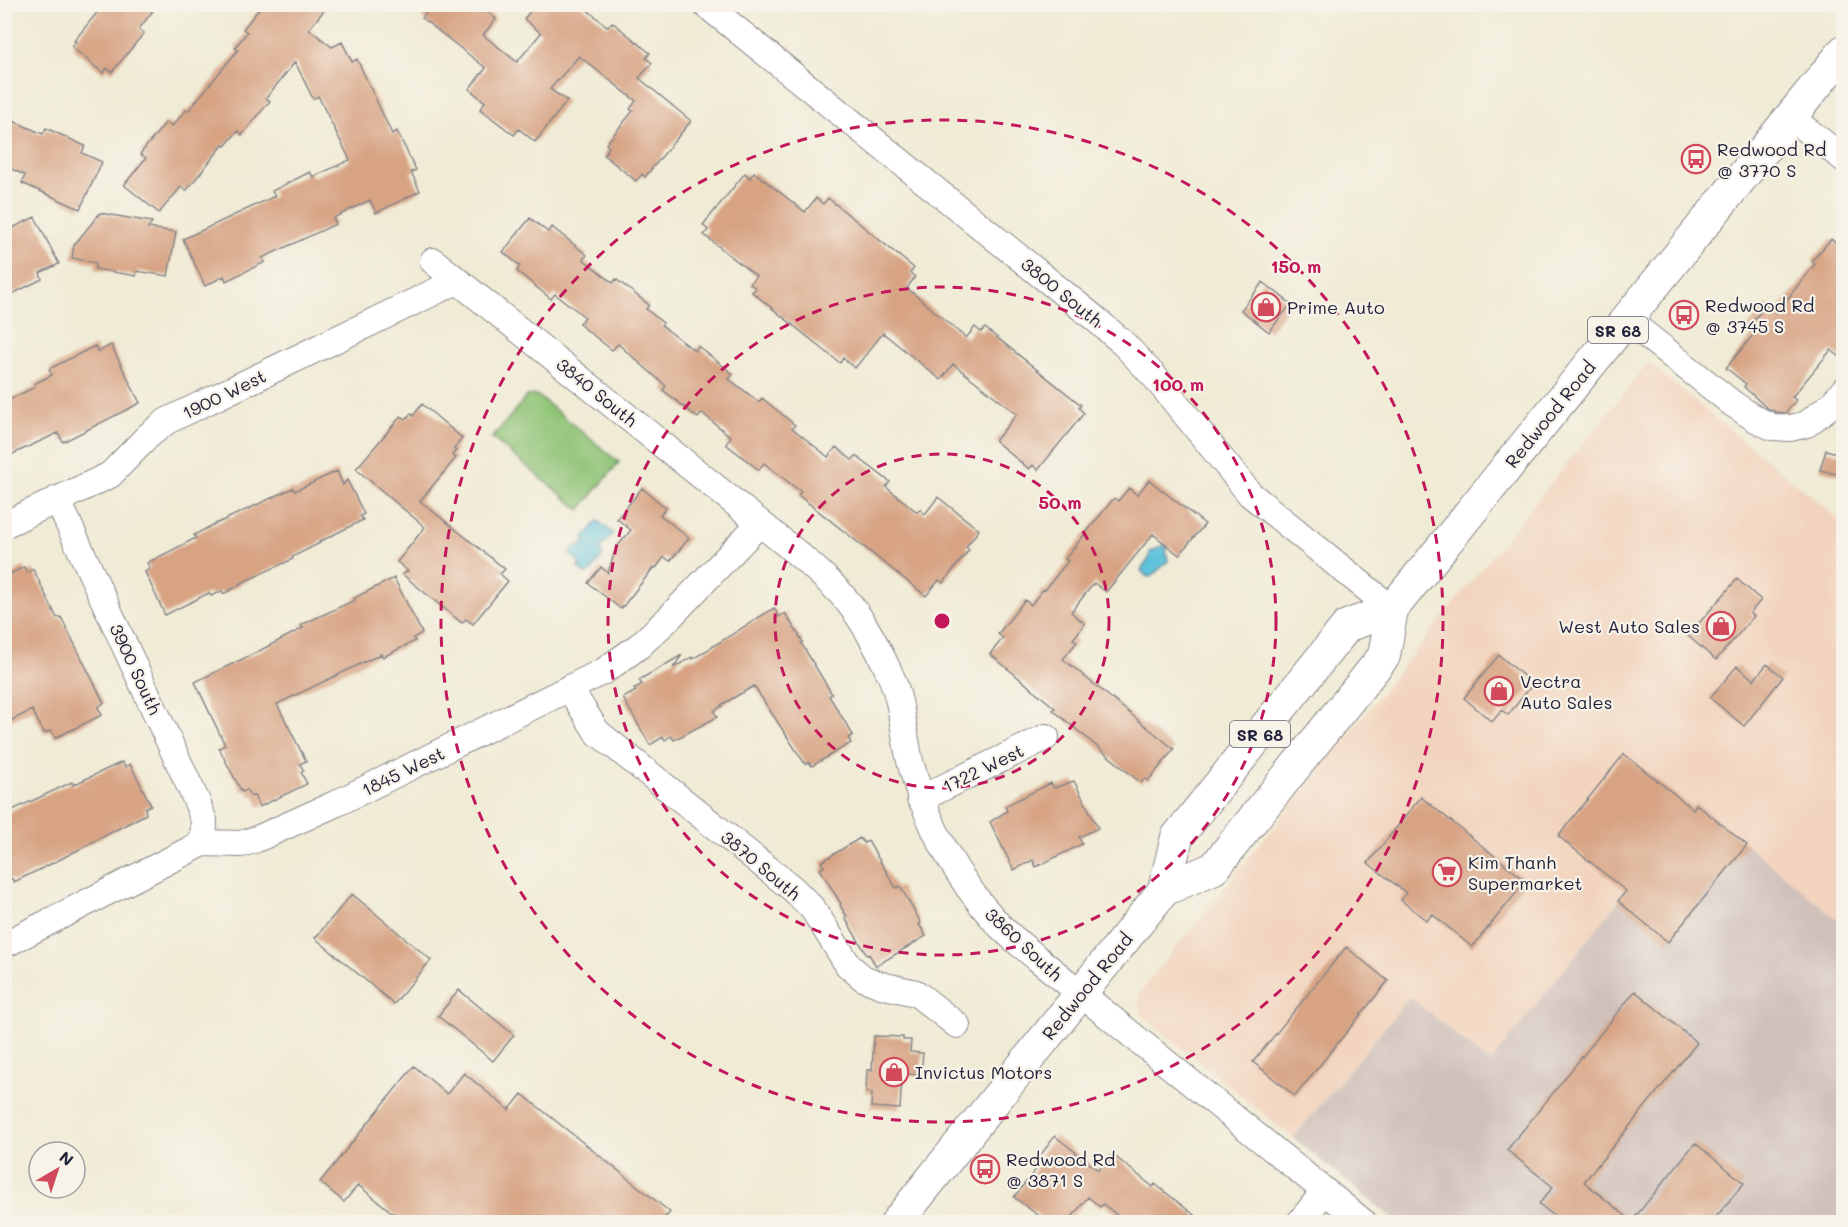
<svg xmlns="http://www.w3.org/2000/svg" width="1848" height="1227" viewBox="0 0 1848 1227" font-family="Mali,sans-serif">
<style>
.built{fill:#f2d4be}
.industrial{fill:#cfc0ba}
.green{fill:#8ec375;stroke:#587258;stroke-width:1.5}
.water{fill:#5fc3dc;stroke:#40728c;stroke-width:1.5}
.building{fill:#d7a383}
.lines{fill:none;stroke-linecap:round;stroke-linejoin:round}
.minor-casing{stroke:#898688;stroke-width:28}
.major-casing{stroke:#898688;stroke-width:34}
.minor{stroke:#fff;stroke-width:26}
.major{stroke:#fff;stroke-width:32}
.ring{fill:none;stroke:#c2185b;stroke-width:3;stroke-dasharray:10 8}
.labels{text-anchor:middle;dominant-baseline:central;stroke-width:4.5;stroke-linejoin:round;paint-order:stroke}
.shield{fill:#f7f3e8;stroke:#62616f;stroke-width:1.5}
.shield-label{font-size:16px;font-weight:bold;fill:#22223b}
.poi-label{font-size:18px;fill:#22223b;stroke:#f7f3e8;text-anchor:start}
.street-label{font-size:18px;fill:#22223b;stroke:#f7f3e8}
.centre{fill:#c2185b;stroke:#f7f3e8;stroke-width:3}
.ring-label{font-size:18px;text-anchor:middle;font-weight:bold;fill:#c2185b;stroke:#f7f3e8;stroke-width:4.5;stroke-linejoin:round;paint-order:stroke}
</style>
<rect width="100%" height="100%" fill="#f7f3e8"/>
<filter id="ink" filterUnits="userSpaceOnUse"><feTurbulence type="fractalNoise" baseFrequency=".0167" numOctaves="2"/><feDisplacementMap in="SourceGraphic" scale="12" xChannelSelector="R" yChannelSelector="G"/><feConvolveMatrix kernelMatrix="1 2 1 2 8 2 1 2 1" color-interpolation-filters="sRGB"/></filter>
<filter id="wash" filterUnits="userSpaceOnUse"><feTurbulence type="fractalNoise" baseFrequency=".008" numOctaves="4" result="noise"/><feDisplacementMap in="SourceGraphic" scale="24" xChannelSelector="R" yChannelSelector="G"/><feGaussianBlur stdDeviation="1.35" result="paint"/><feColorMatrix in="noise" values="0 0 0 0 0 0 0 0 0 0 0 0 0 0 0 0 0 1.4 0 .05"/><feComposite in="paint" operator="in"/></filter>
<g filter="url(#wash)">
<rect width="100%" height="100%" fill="#f0ebd5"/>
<path class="built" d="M1648 363 1843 522V924L1695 804 1490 1063 1410 997 1293 1138 1144 1017 1138 1004 1140 992Z"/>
<path class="industrial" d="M1696 803 1843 924V1222H1397L1293 1138 1410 997 1490 1063Z"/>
<path class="green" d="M537 395 619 462 580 510 492 438 527 396Z"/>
<path class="water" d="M598 521 613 533 600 549 603 556 590 573 584 574 579 568V562L569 554 575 547 581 546 586 541 584 537Z
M1165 545 1168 548 1166 551 1168 561 1151 577 1146 576 1141 570 1149 559 1150 552Z"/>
<g id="blocks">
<path class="building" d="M104 4H158L139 29 144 33 112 72 107 68 103 73 72 47 76 42 74 41Z
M263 4H329L309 29 332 47 342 42 352 62 357 59 392 134 397 131 416 170 411 172 420 191 376 213 370 200 333 218 336 224 262 258 265 262 226 281 224 276 205 286 183 239 275 196 272 191 310 172 313 177 350 160 318 96 313 99 295 62 266 98 270 101 242 135 238 131 225 146 223 145 186 191 181 187 159 213 124 185 146 158 140 154 166 122 172 126 186 110 188 111 238 50 235 48 247 32 243 29Z
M433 4H479L496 19 483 35 517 62 541 33 524 19 536 4H580L608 27 612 22 650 53 646 58 652 63 639 78 691 121 645 177 642 174 636 181 604 155 609 147 606 144 633 111 630 109 636 101 579 56 550 89 567 101 535 142 519 129 514 135 480 109 485 102 469 89 486 68 422 18Z
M4 117 43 134 46 128 85 146 82 153 102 162 80 209 22 183 25 175 4 166Z
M754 172 805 212 816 198 823 204 828 198 914 268 910 273 915 277 907 288 966 338 975 327 981 332 985 328 1081 405 1079 408 1084 413 1038 470 1033 465 1029 469 995 441 1017 414 953 364 941 380 883 333 855 368 843 358 840 363 752 292 756 288 750 284 756 276 704 235 708 230 703 225 745 173 750 178Z
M100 213 152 222 148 228 176 232 168 276 137 271 136 276 95 269 96 263 72 258 74 245Z
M35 217 59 264 40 273 42 279 4 298V232Z
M530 218 548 232 552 227 587 255 583 259 613 283 616 279 649 305 646 309 663 323 661 325 695 351 698 346 733 374 729 379 759 402 762 398 795 425 792 428 828 457 836 447 852 460 856 456 890 482 886 487 917 512 920 509 925 514 938 497 979 530 966 547 969 550 943 583 939 580 926 596 798 495 801 492 764 463 759 470 726 444 731 437 702 413 698 418 663 390 666 386 618 344 612 350 579 324 585 317 555 294 551 299 517 271 520 266 503 252Z
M1831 239 1844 250V360L1831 350 1792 397 1796 400 1786 413 1776 412 1767 408 1744 387 1746 384 1726 368 1754 334 1747 328 1766 305 1776 313 1815 264 1812 261Z
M1263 282 1291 304 1269 332 1241 310Z
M111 345 140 403 63 442 58 433 4 458V402L35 387 34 384 52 375 49 369 95 346 98 352Z
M422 404 462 438 454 449 456 451 452 455 456 458 420 501 505 569 500 574 508 581 473 624 466 619 462 623 402 574 408 571 397 562 425 527 356 469 401 416 406 419 411 413 413 416Z
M1826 450 1844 455V476L1820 470Z
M337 471 343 485 347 480 364 514 360 516 363 520 319 542 320 543 292 557 293 559 239 584 240 585 223 594 222 591 211 596 209 593 165 615 145 572 150 569 147 563 196 538 194 535 211 526 293 488 295 491Z
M1149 480 1205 524 1179 555 1153 534 1106 592 1094 583 1071 612 1085 624 1073 639 1077 642 1063 659 1174 749 1148 781 1145 778 1141 783 1053 710 1055 708 990 654 1003 638 998 634 1025 600 1031 605 1043 589 1045 590 1068 561 1065 559 1114 498 1118 501 1129 488 1137 495Z
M642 488 666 508 660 515 689 538 670 561 664 557 656 568 654 567 621 609 588 583 601 567 608 573 616 548 631 530 617 519Z
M24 567 27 573 33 569 57 618 61 617 104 703 98 707 102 715 55 738 51 731 44 733 32 710 4 724V577Z
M394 578 422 633 413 638 415 641 383 657 381 654 277 704 306 761 300 764 304 771 301 772 307 784 259 807 254 795 251 797 247 790 242 792 227 764 219 748 225 745 195 682 261 650 303 628 301 625 355 600 354 598Z
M1737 579 1761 600 1750 613 1754 616 1716 660 1688 636Z
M774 608 779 617 785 613 803 642 801 643 832 694 829 696 853 735 848 738 851 743 812 766 809 762 805 764 754 686 721 705 722 706 714 711 717 717 674 740 671 736 665 740 663 737 650 745 623 698 636 691 634 689 642 684 639 680 682 655 673 668 692 657 693 659Z
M1499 655 1533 684 1508 715 1502 710 1492 722 1464 698Z
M1767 664 1783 677 1744 726 1710 698 1737 666 1754 680Z
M1624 754 1693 809 1696 804 1747 845 1668 942 1618 901 1626 891 1558 836Z
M122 762 125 767 130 764 151 805 145 808 146 814 59 860 14 882 12 879 4 882V814L72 782 73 785Z
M1074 781 1098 828 1079 837 1082 844 1036 867 1033 860 1014 870 990 822 1007 811 1005 806 1051 783 1054 788Z
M1421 797 1526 881 1472 947 1432 914 1427 921 1401 900 1406 893 1368 863Z
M860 838 864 843 868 841 896 888 900 886 921 923 919 924 926 936 876 966 869 954 867 955 845 918 847 917 840 905 841 904 820 869 824 867 821 862Z
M352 894 431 960 394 1004 315 938Z
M1346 947 1388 981 1295 1096 1253 1062Z
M459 990 514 1035 493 1061 438 1016Z
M1635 991 1697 1043 1584 1182 1632 1221 1695 1143 1744 1183 1712 1222H1562L1539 1204 1553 1187 1507 1150Z
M874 1036 903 1037V1040H911L910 1052 923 1053 921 1075 902 1074 900 1109 871 1107 872 1093 866 1092 867 1070H872Z
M414 1066 447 1094 464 1073 509 1110 522 1094 670 1212 661 1222H404L358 1185 344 1202 320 1182Z
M1055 1136 1098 1170 1112 1154 1153 1187 1155 1184 1203 1222H1126L1103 1204 1100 1207 1088 1197 1068 1222H1047L1014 1197 1037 1168 1033 1165Z"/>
</g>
</g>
<g filter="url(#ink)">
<use href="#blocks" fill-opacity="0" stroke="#898688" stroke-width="1.5"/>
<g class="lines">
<g class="minor-casing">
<path id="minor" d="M705 4 1093 317 1122 342 1154 376 1250 494 1392 609
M1790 117 1844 159
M433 261 760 523C788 546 817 568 842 595 862 617 877 646 889 672 903 701 903 735 911 765 927 824 955 877 997 923 1009 936 1024 947 1038 959L1363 1222
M1626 319 1733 404 1756 419 1772 427 1791 428 1807 424 1832 404 1844 390
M57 499 197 802 204 821 203 843
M4 525 110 475 148 436 167 421 457 281
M570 689 597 732 793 889 813 909 848 965 863 978 881 985 916 993 957 1025
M920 799 1046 737
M4 945 203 843 241 844 257 839 335 804 604 671 639 646 668 619 760 523
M1300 1222 1324 1192"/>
</g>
<g class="major-casing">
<path id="major" d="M1164 890 1214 868 1384 656 1392 609 1844 51
M897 1222 1164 890 1177 837 1347 626 1392 609"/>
</g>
<use href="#minor" class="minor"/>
<use href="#major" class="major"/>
</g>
</g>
<g class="ring">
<circle cx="942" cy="621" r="167"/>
<circle cx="942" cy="621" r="334"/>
<circle cx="942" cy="621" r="501"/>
</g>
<defs>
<g id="bus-ring" transform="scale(1.5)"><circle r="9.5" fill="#f7f3e8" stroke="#d1495b" stroke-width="1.5"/><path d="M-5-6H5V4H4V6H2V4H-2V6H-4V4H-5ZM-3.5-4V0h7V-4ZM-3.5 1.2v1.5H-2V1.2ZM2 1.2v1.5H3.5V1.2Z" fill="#d1495b"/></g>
<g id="shop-ring" transform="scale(1.5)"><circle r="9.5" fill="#f7f3e8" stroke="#d1495b" stroke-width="1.5"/><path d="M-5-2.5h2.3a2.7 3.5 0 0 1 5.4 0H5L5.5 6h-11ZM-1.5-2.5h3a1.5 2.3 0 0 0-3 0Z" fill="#d1495b"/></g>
<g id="supermarket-ring" transform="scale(1.5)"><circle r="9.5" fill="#f7f3e8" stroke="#d1495b" stroke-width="1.5"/><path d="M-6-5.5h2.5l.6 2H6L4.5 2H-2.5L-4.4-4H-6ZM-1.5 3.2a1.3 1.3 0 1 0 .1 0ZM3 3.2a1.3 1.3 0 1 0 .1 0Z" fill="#d1495b"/></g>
</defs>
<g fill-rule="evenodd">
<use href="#bus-ring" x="1696" y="159"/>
<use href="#shop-ring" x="1266" y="307"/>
<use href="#bus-ring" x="1684" y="315"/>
<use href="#shop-ring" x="1721" y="626"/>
<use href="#shop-ring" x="1499" y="691"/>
<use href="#supermarket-ring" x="1447" y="872"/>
<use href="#shop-ring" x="894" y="1072"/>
<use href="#bus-ring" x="985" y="1169"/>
</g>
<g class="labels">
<g class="shield">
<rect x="1588" y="317" width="60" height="26" rx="4.5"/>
<rect x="1230" y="721" width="60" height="26" rx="4.5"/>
</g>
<g class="shield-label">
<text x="1618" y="330">SR 68</text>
<text x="1260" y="734">SR 68</text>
</g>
<g class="poi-label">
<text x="1717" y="149">Redwood Rd<tspan x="1717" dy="21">@ 3770 S</tspan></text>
<text x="1705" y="305">Redwood Rd<tspan x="1705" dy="21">@ 3745 S</tspan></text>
<text x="1287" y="307">Prime Auto</text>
<text x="1700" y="626" text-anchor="end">West Auto Sales</text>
<text x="1520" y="681">Vectra<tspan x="1520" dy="21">Auto Sales</tspan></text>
<text x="1468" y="862">Kim Thanh<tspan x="1468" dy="21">Supermarket</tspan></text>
<text x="915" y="1072">Invictus Motors</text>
<text x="1006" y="1159">Redwood Rd<tspan x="1006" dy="21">@ 3871 S</tspan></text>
</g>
<g class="street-label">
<text transform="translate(1062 292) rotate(39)">3800 South</text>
<text transform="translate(597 392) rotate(39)">3840 South</text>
<text transform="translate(224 394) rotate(-26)">1900 West</text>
<text transform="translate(1550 414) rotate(-51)">Redwood Road</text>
<text transform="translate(136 669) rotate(65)">3900 South</text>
<text transform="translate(983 768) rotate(-26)">1722 West</text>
<text transform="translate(403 771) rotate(-26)">1845 West</text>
<text transform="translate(761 865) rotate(40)">3870 South</text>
<text transform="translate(1024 944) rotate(43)">3860 South</text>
<text transform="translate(1087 986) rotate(-51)">Redwood Road</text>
</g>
</g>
<circle cx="942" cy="621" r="9" class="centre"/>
<g class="ring-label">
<text x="1296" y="273">150 m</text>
<text x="1178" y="391">100 m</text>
<text x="1060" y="509">50 m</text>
</g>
<rect width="1848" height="1227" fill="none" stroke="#f7f3e8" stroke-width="24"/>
<g transform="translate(57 1170) rotate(39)"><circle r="28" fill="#f7f3e8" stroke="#a29fa3" stroke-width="1.5"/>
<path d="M0-4.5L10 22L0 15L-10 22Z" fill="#d1495b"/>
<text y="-9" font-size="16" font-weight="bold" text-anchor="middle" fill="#22223b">N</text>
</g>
</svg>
